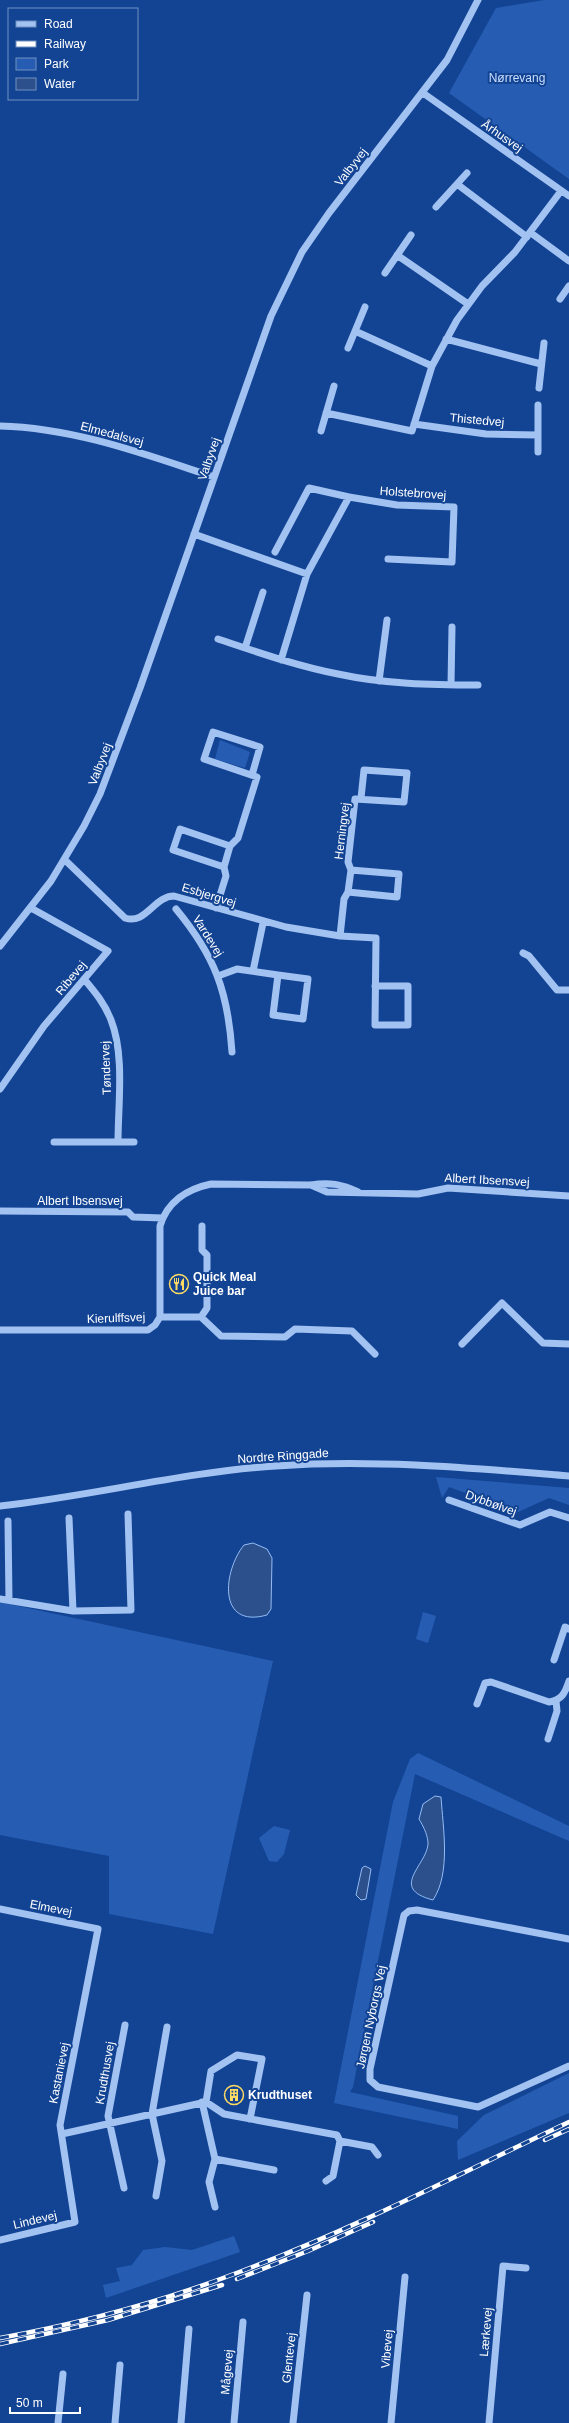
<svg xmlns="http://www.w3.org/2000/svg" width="569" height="2423" viewBox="0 0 569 2423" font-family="Helvetica,sans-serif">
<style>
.green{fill:#265db3}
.water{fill:#2c508b;stroke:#94bcf5}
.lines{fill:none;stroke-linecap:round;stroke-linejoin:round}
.minor{stroke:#a2c2f2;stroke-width:7}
.rail-casing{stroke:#fff;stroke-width:4.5}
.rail{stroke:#134494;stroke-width:3;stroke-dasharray:9;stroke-linecap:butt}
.labels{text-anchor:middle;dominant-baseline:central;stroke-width:4;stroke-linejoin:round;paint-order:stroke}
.park-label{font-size:12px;fill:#cadefd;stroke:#134494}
.street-label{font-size:12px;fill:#fff;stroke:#134494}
.poi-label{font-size:12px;font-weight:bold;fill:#fff;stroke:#134494;text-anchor:start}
</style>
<rect width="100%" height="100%" fill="#134494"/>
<path class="green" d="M544 0H569V179L449 93 496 8Z
M220 740 250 752 245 768 215 759Z
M436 1477 569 1488V1505L549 1498 518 1512 449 1487 442 1498Z
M0 1602 273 1661 213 1934 109 1914V1856L0 1835Z
M423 1612 436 1616 428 1643 416 1639Z
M418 1753 569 1826V1841L415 1774 353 2087 350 2092 458 2116V2129L334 2103 393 1802 410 1759Z
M274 1826 290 1830 284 1854 277 1862 269 1861 259 1838Z
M569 2073V2113L458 2160 457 2141 484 2115Z
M234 2236 240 2252 106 2298 103 2285 120 2281 116 2268 132 2265 143 2250 165 2247 192 2250Z"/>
<path class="water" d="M253 1543 267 1549 272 1558 271 1609 267 1615C217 1629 223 1571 244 1545Z
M435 1796 441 1797C443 1828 451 1873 433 1900 387 1888 429 1864 428 1842 427 1833 423 1826 419 1819L423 1804Z
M365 1866 371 1869 366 1899 361 1900 356 1895 362 1868Z"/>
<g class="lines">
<path class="minor" d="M423 93 569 196
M457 184 527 237
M436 207 467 173
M531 233 569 261
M397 255 468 304
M385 273 411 235
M560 299 569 286
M355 331 432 366
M446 339 541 364
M348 348 365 307
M539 388 544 343
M538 405V452
M326 413 412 431 432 366 457 320 482 286 515 252 561 191
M414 424 486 434 538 435
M0 426C75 428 144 454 214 477
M321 431 334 386
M194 534 307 574 349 497 397 505 454 507 452 562 388 559
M275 552 309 488 349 497
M218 639C257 652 297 666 338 674 384 684 431 685 478 685
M245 648 263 592
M281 660 307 574
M379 681 387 620
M451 685 452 627
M65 860 125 918C146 925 154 896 174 896L286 927 340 936 376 938 375 1025H408V986H375
M224 867 173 850 180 829 230 846
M348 892 397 897 399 874 351 870
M216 908 226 876 224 867 230 846 238 838 257 777 204 759 213 732 260 747 252 775
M176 909C215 956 228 992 232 1052
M340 936 344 899 348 892 351 870 348 862 355 799 404 802 407 773 364 770 361 798
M0 946 51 881 84 826 100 794 140 688 271 316 302 252 329 213 447 60 478 0
M523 953 529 956 557 990H569
M253 971 263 923
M218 976 237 969 278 975 273 1015 303 1019 308 979 278 975
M84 979C95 992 105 1004 111 1020 125 1055 118 1105 118 1142
M0 1089 44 1026 108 951 31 908
M54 1142H134
M311 1185 327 1192 418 1194 448 1188 569 1196
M0 1211 128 1212 133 1217 163 1218
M160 1317H201L221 1336 285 1337 295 1329 352 1331 375 1354
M201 1317 207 1308V1255L202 1250V1226
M0 1330H148L155 1325 160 1317V1226C167 1202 187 1189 211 1184L311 1185C329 1182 342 1184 358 1192
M462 1344 502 1303 543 1343 569 1344
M449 1500 520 1525 550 1512 569 1518
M0 1506C92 1496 183 1472 276 1466 373 1459 472 1468 569 1476
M69 1518 73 1611
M8 1521 9 1600
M0 1599 73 1611 131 1610 128 1514
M554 1660 565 1627 569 1629
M477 1704 485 1683 491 1682 549 1702C562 1700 565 1693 569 1681
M548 1739 557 1711 556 1701
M0 1909 98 1929 60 2125 75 2222 0 2240
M569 1939 417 1910 409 1911 404 1915 370 2069V2080L378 2087 478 2107 569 2066
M202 2102 215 2159 209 2182 215 2207
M206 2102 211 2071 237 2055 262 2059 250 2119
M62 2134 206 2102 224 2114 337 2135 340 2141 372 2147 378 2155
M215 2159 274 2170
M326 2181 333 2176 340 2141
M124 2188 108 2116 125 2025
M156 2196 162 2161 152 2114 167 2027
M58 2423 63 2374
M115 2423 120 2365
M181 2423 189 2329
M234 2423 243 2322
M293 2423 307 2295
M391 2423 405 2277
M489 2423 503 2266 526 2268"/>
<g class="rail-casing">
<path id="rail" d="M545 2140 569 2129
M237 2279 308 2251 373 2222
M0 2338C82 2323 164 2301 242 2271 354 2229 461 2173 569 2122
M0 2344 108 2320 222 2285"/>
</g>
<use href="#rail" class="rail"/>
</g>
<defs>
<g id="restaurant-ring" transform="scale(1)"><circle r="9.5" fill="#134494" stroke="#ffdb63" stroke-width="1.5"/><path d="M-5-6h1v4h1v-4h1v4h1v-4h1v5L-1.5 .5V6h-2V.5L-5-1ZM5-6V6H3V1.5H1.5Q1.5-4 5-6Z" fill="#ffdb63"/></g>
<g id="building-ring" transform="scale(1)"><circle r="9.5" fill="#134494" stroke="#ffdb63" stroke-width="1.5"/><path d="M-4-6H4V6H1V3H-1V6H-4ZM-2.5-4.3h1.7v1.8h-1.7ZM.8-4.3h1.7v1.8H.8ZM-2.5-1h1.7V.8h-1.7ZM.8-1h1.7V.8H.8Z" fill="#ffdb63"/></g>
</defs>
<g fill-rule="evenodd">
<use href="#restaurant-ring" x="179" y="1284"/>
<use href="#building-ring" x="234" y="2095"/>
</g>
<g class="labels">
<g class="park-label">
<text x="517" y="78">Nørrevang</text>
</g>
<g class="street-label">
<text transform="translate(502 136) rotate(35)">Århusvej</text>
<text transform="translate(351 167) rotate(-52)">Valbyvej</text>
<text transform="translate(477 420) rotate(5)">Thistedvej</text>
<text transform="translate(112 434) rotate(15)">Elmedalsvej</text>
<text transform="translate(209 459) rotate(-71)">Valbyvej</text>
<text transform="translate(413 493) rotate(4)">Holstebrovej</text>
<text transform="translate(100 764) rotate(-69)">Valbyvej</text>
<text transform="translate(342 831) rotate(-83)">Herningvej</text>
<text transform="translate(209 895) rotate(17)">Esbjergvej</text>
<text transform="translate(208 936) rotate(58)">Vardevej</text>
<text transform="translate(71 978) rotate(-50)">Ribevej</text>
<text transform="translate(106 1068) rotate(-92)">Tøndervej</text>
<text transform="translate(487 1180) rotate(3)">Albert Ibsensvej</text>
<text x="80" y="1201">Albert Ibsensvej</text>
<text transform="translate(116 1318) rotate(-2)">Kierulffsvej</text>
<text transform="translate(283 1456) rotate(-4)">Nordre Ringgade</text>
<text transform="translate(491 1503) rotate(20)">Dybbølvej</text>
<text transform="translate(51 1908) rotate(11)">Elmevej</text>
<text transform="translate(371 2017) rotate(-78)">Jørgen Nyborgs Vej</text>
<text transform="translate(59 2073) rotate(-79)">Kastanievej</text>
<text transform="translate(105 2073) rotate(-80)">Krudthusvej</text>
<text transform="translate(35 2220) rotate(-13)">Lindevej</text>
<text transform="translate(486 2332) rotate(-85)">Lærkevej</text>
<text transform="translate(387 2349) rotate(-85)">Vibevej</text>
<text transform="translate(289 2358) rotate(-84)">Glentevej</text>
<text transform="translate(227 2372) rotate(-85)">Mågevej</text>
</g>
<g class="poi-label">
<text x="193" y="1277">Quick Meal<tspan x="193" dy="14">Juice bar</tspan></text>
<text x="248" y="2095">Krudthuset</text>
</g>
</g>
<rect x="8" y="8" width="130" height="92" fill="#134494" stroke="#718fbf"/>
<rect x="16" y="21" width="20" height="6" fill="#a2c2f2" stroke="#718fbf"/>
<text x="44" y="28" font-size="12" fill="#ffffff">Road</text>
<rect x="16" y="41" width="20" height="6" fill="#ffffff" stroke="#718fbf"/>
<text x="44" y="48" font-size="12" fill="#ffffff">Railway</text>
<rect x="16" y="58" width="20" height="12" fill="#265db3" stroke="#718fbf"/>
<text x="44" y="68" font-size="12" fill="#ffffff">Park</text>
<rect x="16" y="78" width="20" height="12" fill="#2c508b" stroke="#718fbf"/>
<text x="44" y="88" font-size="12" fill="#ffffff">Water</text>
<path d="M10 2407v6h70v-6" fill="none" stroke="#ffffff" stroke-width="2"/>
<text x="16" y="2407" font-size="12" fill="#ffffff" stroke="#134494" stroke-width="3" paint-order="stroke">50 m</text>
</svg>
